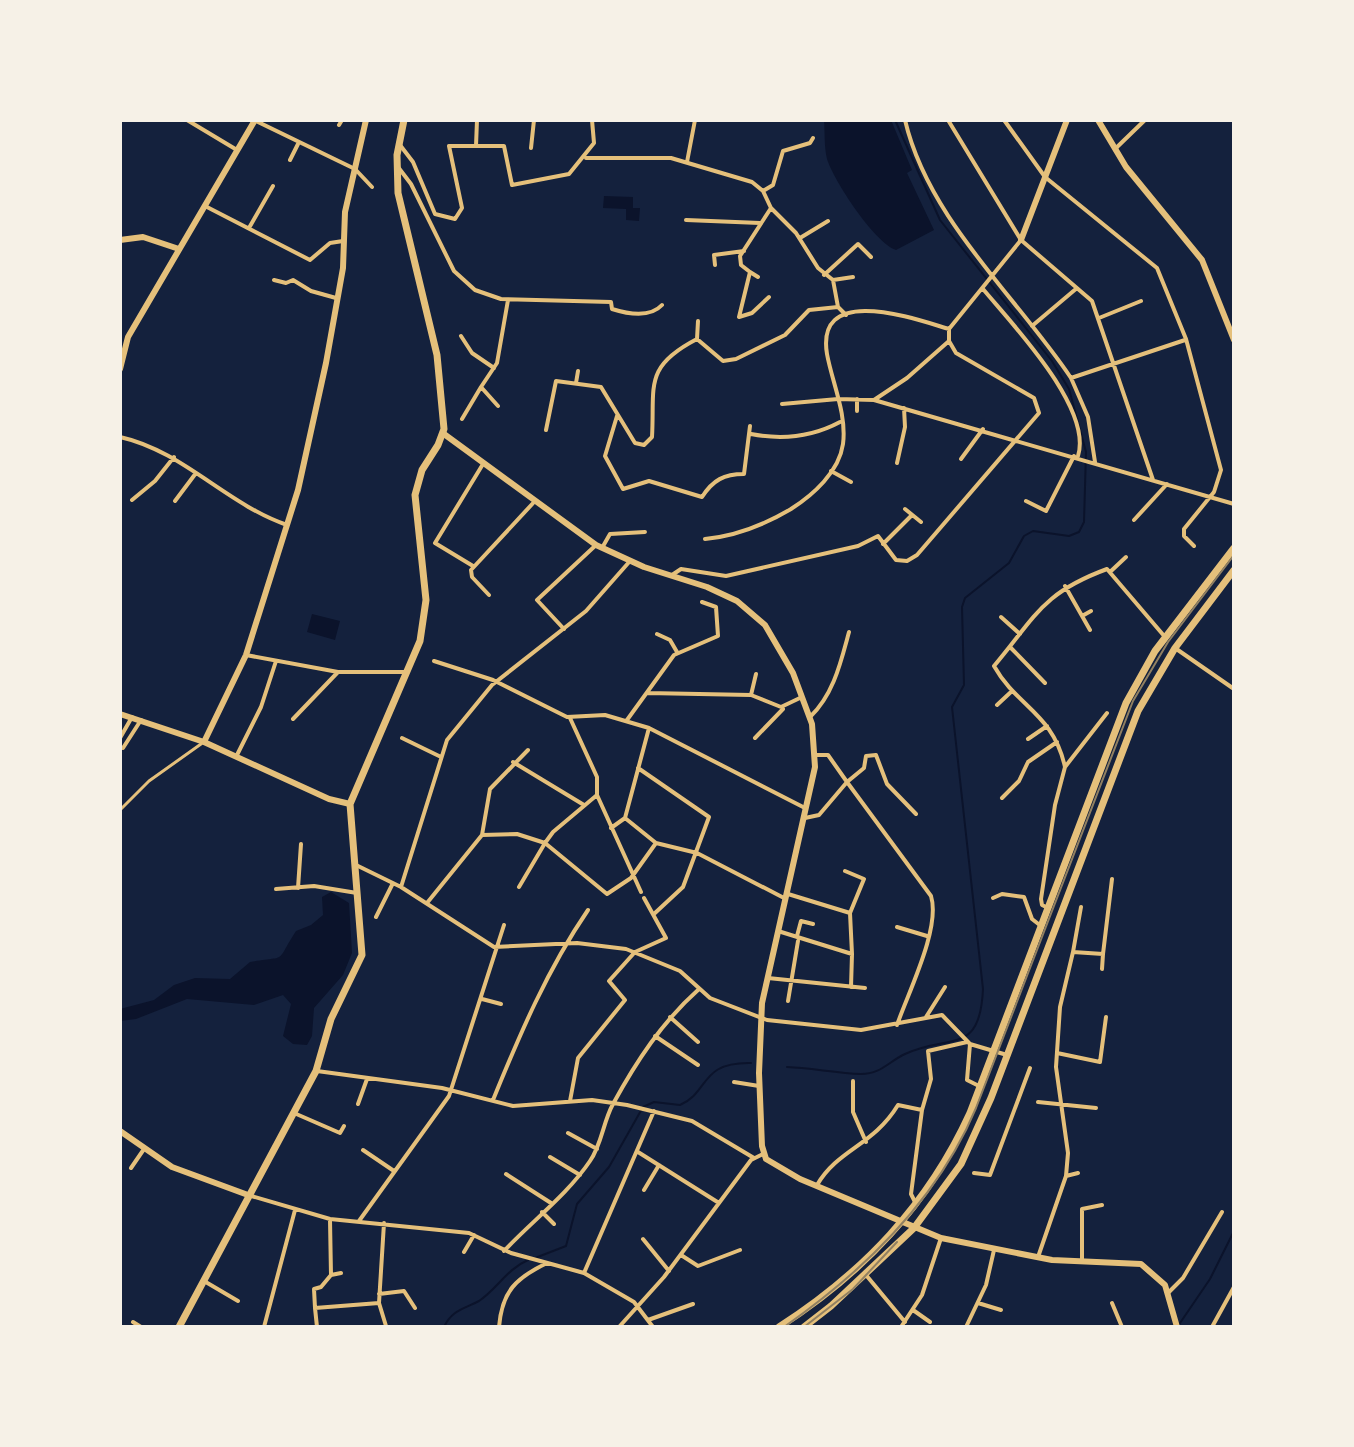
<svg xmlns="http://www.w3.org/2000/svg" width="1354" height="1447" viewBox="0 0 1354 1447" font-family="Arial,sans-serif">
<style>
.water{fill:#0b132b}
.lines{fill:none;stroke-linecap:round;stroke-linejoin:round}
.stream{stroke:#0b132b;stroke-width:2}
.pedestrian{stroke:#e5c07b;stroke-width:3}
.minor{stroke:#e5c07b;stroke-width:4}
.tertiary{stroke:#e5c07b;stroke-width:6}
.secondary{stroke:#e5c07b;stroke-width:6}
.primary{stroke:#e5c07b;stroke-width:7}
.rail{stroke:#918062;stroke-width:2}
</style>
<rect width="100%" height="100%" fill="#14213d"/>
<path class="water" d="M824 120H891L912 170 907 173 934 230 896 250C874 242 834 181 827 159 824 146 825 133 824 120Z
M604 196 633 197V208H640L639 221 626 220V209L603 208Z
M312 614 340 621 335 640 307 632Z
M331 892 349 903 352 953 343 975 314 1008 312 1036 307 1045 293 1044 283 1036 291 1004 283 995 254 1005 187 999 136 1019 120 1021V1009L154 1000 174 985 195 978 230 979 250 962C290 955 274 965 296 931L311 925 323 915 322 897Z"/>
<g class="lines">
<path class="stream" d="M787 1067C811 1068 836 1073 861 1074 881 1074 888 1062 905 1054 949 1033 980 1057 983 989L952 707 964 685 962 607 965 598 1009 563 1024 536 1033 531 1069 536 1079 532 1084 522 1086 452 1069 389 1052 361 940 220 895 120
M535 1258 566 1246 577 1204 609 1167 643 1107 654 1102 680 1105C710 1092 699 1062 751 1063
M1178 1326 1210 1279 1234 1231
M444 1327C452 1310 464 1309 479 1301 497 1289 507 1269 528 1260"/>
<path class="pedestrian" d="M120 810 149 781 201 744"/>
<path class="minor" d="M187 120 237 150
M254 120 355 169 372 187
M905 120C928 219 1017 297 1071 378L1185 340
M948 120 1021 240 1092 301 1153 480
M1004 120 1045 177 1157 268 1186 339 1221 470 1214 492 1184 529V536L1194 546
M339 125 342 120
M400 145 413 162 435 214 455 219 462 208 449 146H504L512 185 569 174 594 143 592 120
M476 146 477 120
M531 148 534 120
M1115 149 1145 120
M586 158H671L752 182 763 191 771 208 796 233 818 268 833 280 838 307 846 315
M290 160 298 144
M687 162 695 120
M398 167 411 184 454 271 475 290 501 299 611 302 612 309C628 314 650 318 662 305
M763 191 773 185 783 151 810 143 813 138
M205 206 310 260 330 243 343 241
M686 220 760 223
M249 228 273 186
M800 238 828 221
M715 265 714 255 744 251
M750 272 758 277
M824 275 858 244 871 257
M274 280 286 283 293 280 311 291 336 298
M833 280 853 277
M983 289C1012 324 1093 408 1078 456
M739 317 750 272 741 265 740 256 771 208
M739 317 752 313 769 297
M1099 318 1141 301
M1032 326 1077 288
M461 336 472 353 494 368
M697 339 698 321
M1071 378 1088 417 1095 462
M576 383 578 371
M874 400 907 378 949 341
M782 404 838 399 874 400 1234 504
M498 406 481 387 497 363 508 300
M857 411V399
M617 416 605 456 623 489 649 481 702 497C713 480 724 474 744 474L750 426
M462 419 481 387
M546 430 556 381 601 387 635 443 644 445 652 437C655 386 643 367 697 339L723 361 736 359 785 335 809 310 838 307
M751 434C782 440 812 437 840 422
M120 437C183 451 226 504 287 525
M961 459 983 429
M897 463 905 427 904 408
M831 471 851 482
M132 500 155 481 174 457
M175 501 196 473
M1026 501 1046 511 1074 456
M905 509 921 522
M1134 520 1167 484
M705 539C737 536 764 525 791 509 813 495 839 472 843 444 847 414 832 382 827 354 815 282 918 320 949 329
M883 544 912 515
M602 548 610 534 645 532
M473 566 435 543 483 464
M1110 572 1126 557
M672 575 681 569 726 576 858 546 878 536 896 560 907 561 917 555 1039 413 1034 398 956 353 949 341V329L1021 240
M1065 586 1090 630
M489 595 472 577 471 570 535 501
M1082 616 1091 611
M1001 617 1020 634
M564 629 537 600 596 545
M657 634 670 640 677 652
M1010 647 1045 683
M1175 648 1234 689
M246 655 338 672H406
M434 661 493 680 567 717 605 715 649 728 805 808
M647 693 751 695 781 707 802 697
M751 695 756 674
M997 705 1012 691
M810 717C834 694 841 661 849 632
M570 718 597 777V795L641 892
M293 719 338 672
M627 720 674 655 718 636 716 607 702 602
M649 728 625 818 656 843 697 853 784 898
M120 738 132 717
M402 738 439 756
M755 738 783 709
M1028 739 1047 726
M123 748 141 720
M815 755H828L847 782 864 768 866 756 876 755 887 784 916 814
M236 757 261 707 276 661
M513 762 584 805
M1065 767C1053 713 1017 707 994 666 1036 616 1042 593 1107 569L1165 637
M638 768 709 817 683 887 655 913
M1002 798 1019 781 1028 762 1057 742
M805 818 819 815 847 782 931 896C941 928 908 993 897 1025
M611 828 625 818
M482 835 517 834 545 843 553 832 597 795
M356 865 401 887 494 947 577 943 626 949 680 971 710 998 767 1020 861 1030 942 1015 970 1044 1007 1055
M401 887 447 740 492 685 586 611 630 561
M519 887 545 843 607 894 631 878 656 843
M298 888 301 844
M276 889 314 886 357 893
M788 894 850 913 864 879 845 871
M993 898 1002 894 1024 897 1032 919 1041 926
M427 903 482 835 490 789 528 750
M1048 908 1042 905 1041 899 1055 805 1065 767 1107 713
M376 917 393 883
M897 927 927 936
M778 931 852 954 850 913
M797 936 801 921 813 924
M1073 952 1081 907
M1102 969 1103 954
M768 978 865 988
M851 987 852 954
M482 999 501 1004
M788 1001 798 941
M670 1017 698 1042
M926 1017 945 987
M655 1036 698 1065
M970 1044 967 1080 979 1086
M1057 1053 1100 1062 1106 1017
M317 1071 442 1088 513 1106 592 1100 627 1105 692 1121 754 1158
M853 1081V1112L866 1142
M734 1082 759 1086
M493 1100C520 1034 547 970 588 910
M570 1101 578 1058 625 1000 609 981 635 952 666 938 644 898
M1038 1102 1096 1108
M358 1104 367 1079
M294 1113 340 1133 344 1126
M568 1133 597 1149
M363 1150 394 1171
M638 1152 719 1203
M550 1157 580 1175
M131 1168 144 1149
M974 1173 990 1175 1030 1068
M506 1174 551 1203
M1066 1176 1078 1173
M817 1185C838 1149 873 1146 898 1105L922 1110
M644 1190 659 1165
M248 1195 330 1219 469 1233 511 1253 584 1273 634 1302 653 1327
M916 1204 911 1194 922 1110 931 1079 928 1051 967 1042
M542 1212 554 1224
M330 1220 331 1275 321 1287 314 1289 315 1308 379 1303 384 1223
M359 1221 449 1096 504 925
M643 1239 669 1271
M504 1251C532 1221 567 1195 590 1161 602 1144 603 1122 613 1104 636 1062 662 1022 698 990
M464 1252 474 1235
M681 1255 698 1266 740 1250
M1038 1257 1066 1176 1068 1153 1056 1067 1060 1007 1073 952 1103 954 1112 879
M1082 1262V1209L1102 1205
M584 1273 654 1111
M331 1275 341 1273
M866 1275 905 1322
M204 1281 238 1301
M1169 1292 1183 1278 1222 1212
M379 1294 404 1291 415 1308
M379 1303 386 1326
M978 1303 1001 1310
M1112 1303 1122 1327
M315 1308 317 1327
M913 1310 930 1322
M648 1320 693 1304
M133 1322 141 1327
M264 1327 295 1210
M499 1327C502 1291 516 1278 547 1263
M619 1327 664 1277 751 1160 763 1154
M901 1327 922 1295 941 1238
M966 1327 986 1285 994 1250
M1212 1327 1234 1287"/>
<path class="tertiary" d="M1098 120 1126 167 1202 260 1234 340
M120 240 143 237 179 249
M1021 240 1067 120
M120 369 128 337 255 120
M120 714 204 742"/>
<path class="secondary" d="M444 434 596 545 644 567 707 587 737 601 765 625 793 673 812 724 815 767 762 1003 759 1073 762 1146 766 1159 800 1179 941 1238 1052 1260 1141 1264 1165 1285 1177 1327
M350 804 329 799 204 742 246 655 298 490 326 363 343 268 345 212 366 120
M120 1131 172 1167 248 1195"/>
<path class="primary" d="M179 1327 316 1071 331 1019 362 955 350 804 420 641 426 600 415 495 422 470 438 445 444 429 437 355 398 193 397 155 404 120
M779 1327C863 1273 928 1205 970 1113L1126 703 1155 651 1234 548
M804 1327 831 1306 914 1228 961 1164 991 1098 1138 711 1175 648 1234 570"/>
<path class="rail" d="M784 1327C864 1271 938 1199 976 1108L1133 701 1168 642 1234 555
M804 1327 853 1289 897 1242"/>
</g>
<rect width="1354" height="1447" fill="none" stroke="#f6f1e7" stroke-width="244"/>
</svg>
